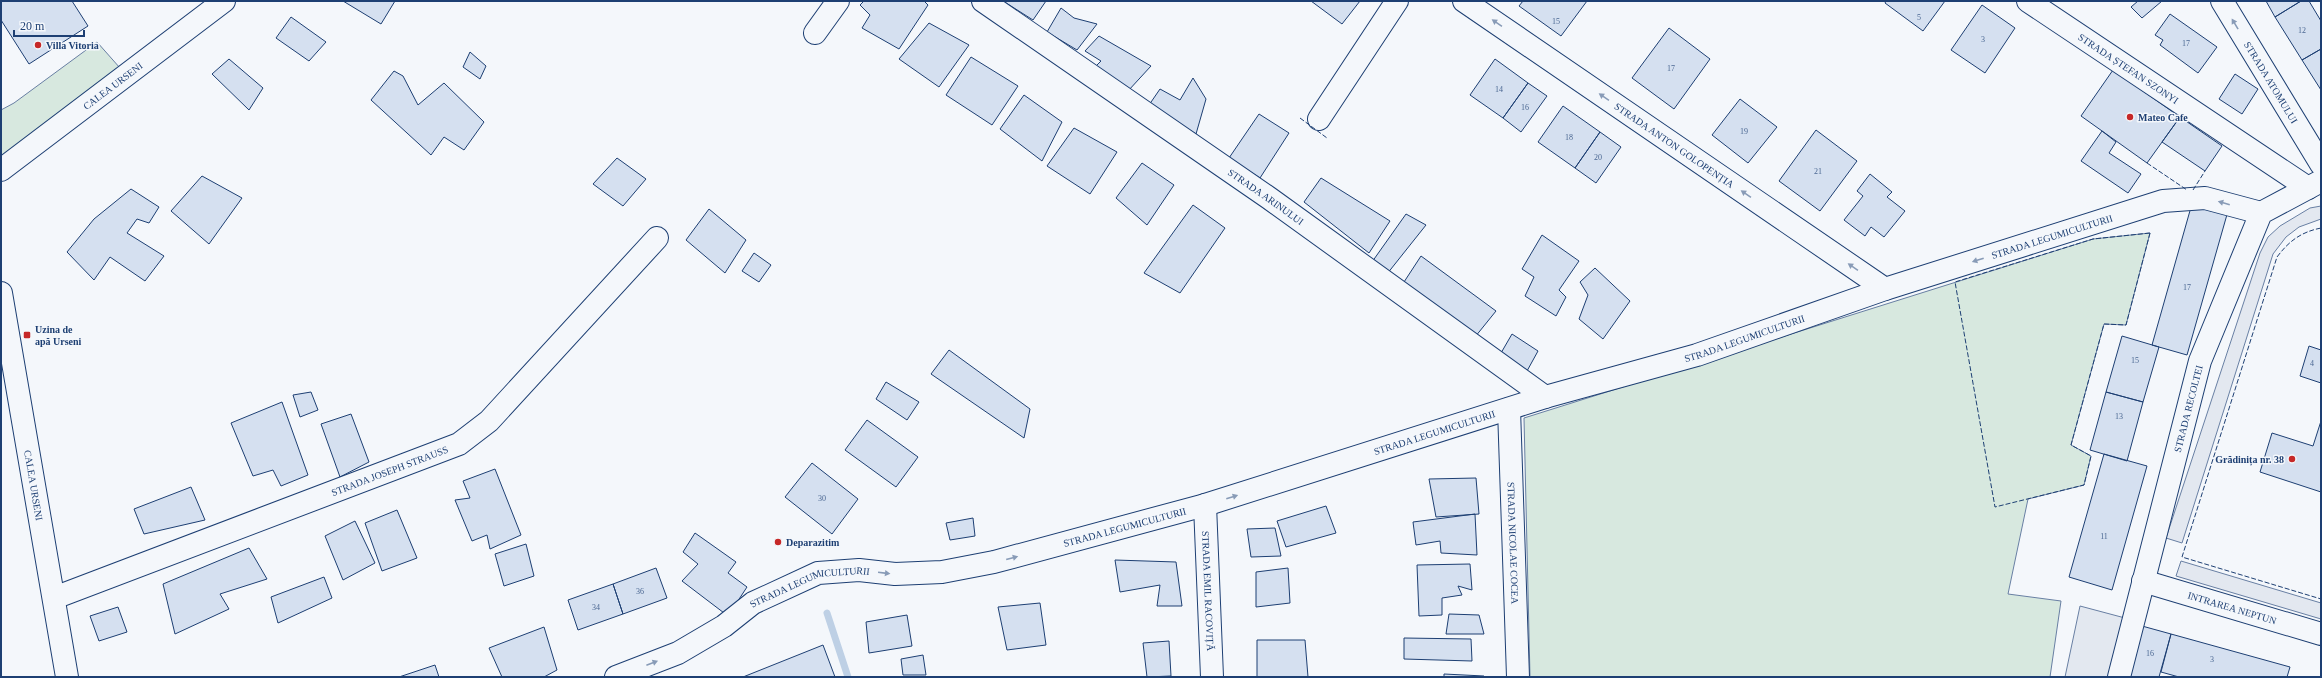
<svg xmlns="http://www.w3.org/2000/svg" width="2322" height="678" viewBox="0 0 2322 678" font-family="Georgia,serif">
<style>
.green{fill:#d7e8df;stroke:#687fa3}
.parking{fill:#e3e8f0;stroke:#687fa3}
.lines{fill:none;stroke-linecap:round;stroke-linejoin:round}
.stream{stroke:#bed0e5;stroke-width:7}
.building{fill:#d5e0f0;stroke:#1d3f73}
.minor-casing{stroke:#1d3f73;stroke-width:24}
.minor{stroke:#f4f7fb;stroke-width:22}
.fence{stroke:#1d3f73;stroke-width:1;stroke-dasharray:5 2;stroke-linecap:butt}
.oneway{fill:#889bb7}
.poi-dot{fill:#c62828;stroke:#f4f7fb;stroke-width:1.5}
.labels{text-anchor:middle;dominant-baseline:central;stroke-width:3;stroke-linejoin:round;paint-order:stroke}
.number-label{font-size:8px;fill:#4b6792}
.poi-label{font-size:10px;font-weight:bold;fill:#1d3f73;stroke:#f4f7fb;text-anchor:start}
.street-label{font-size:10px;fill:#1d3f73;stroke:#f4f7fb}
</style>
<rect width="100%" height="100%" fill="#f4f7fb"/>
<path class="green" d="M97 42 120 68 1 157V110L14 103Z
M2150 233 2126 325 2104 324 2071 445 2091 456 2084 485 2028 499 2008 594 2061 601 2050 677H1530L1524 418 2093 239Z"/>
<path class="parking" d="M2321 206V219L2299 227 2286 237 2273 254 2182 543 2166 538 2260 253 2268 237 2280 226 2310 208Z
M2181 561 2321 603V619L2176 576Z
M2080 606 2125 618 2111 677H2065Z"/>
<g class="lines">
<path class="stream" d="M827 613 848 677"/>
</g>
<path class="building" d="M1 1H72L88 26 29 64 1 20Z
M343 1H395L381 24Z
M864 1H924L928 5 899 49 862 28 870 15 860 5Z
M1003 1H1046L1033 20Z
M1311 1H1360L1342 24Z
M1523 1H1587L1561 36 1519 6Z
M1886 1H1945L1923 31 1885 3Z
M2138 1H2162L2142 18 2131 7Z
M2266 1H2301L2275 17Z
M2301 1H2309L2321 21V49L2302 60 2275 17Z
M1982 5 2015 28 1985 73 1951 50Z
M1061 8 1074 18 1097 24 1077 50 1047 32Z
M2170 14 2217 47 2198 73 2160 45 2163 40 2155 35Z
M291 17 326 42 309 61 276 38Z
M929 23 969 45 939 87 899 59Z
M1669 28 1710 59 1674 109 1632 78Z
M1099 36 1151 66 1128 91 1094 68 1101 61 1085 51Z
M2321 49V90L2302 60Z
M470 52 486 66 480 79 463 67Z
M971 57 1018 86 992 125 946 95Z
M229 59 263 88 249 110 212 74Z
M1495 59 1528 83 1503 118 1470 95Z
M2113 70 2180 117 2147 163 2081 116Z
M394 71 403 76 418 105 444 83 484 122 464 150 444 137 431 155 371 100Z
M2235 74 2258 89 2242 114 2219 99Z
M1193 78 1206 99 1196 134 1149 105 1160 89 1180 100Z
M1528 83 1547 96 1521 132 1503 118Z
M1024 95 1062 122 1042 161 1000 129Z
M1740 99 1777 127 1748 163 1712 135Z
M1563 106 1600 132 1575 168 1538 142Z
M1259 114 1289 133 1260 178 1229 158Z
M2180 117 2222 146 2205 171 2162 142Z
M1074 128 1117 152 1090 194 1047 166Z
M1816 130 1857 161 1820 211 1779 181Z
M2102 131 2116 142 2109 153 2141 174 2128 193 2081 161Z
M1600 132 1621 147 1596 183 1575 168Z
M617 158 646 179 623 206 593 184Z
M1142 163 1174 185 1147 225 1116 198Z
M1870 174 1892 192 1887 197 1905 211 1884 237 1871 227 1865 236 1844 220 1863 196 1857 191Z
M202 176 242 198 209 244 171 211Z
M1321 178 1390 221 1369 253 1304 202Z
M131 189 159 207 149 223 137 219 127 233 164 256 145 281 110 257 94 280 67 252 94 219Z
M2193 200 2228 211 2187 355 2152 345Z
M1193 205 1225 228 1180 293 1144 273Z
M709 209 746 240 725 273 686 240Z
M1406 214 1426 225 1387 274 1372 262Z
M1542 235 1579 261 1559 290 1566 297 1556 316 1525 296 1534 277 1522 269Z
M754 253 771 265 759 282 742 271Z
M1421 256 1496 311 1475 337 1404 282Z
M1595 268 1630 301 1603 339 1579 319 1588 295 1580 282Z
M1512 334 1538 351 1527 371 1501 353Z
M2122 336 2159 347 2143 402 2106 392Z
M2309 346 2321 350V383L2300 376Z
M949 350 1030 409 1024 438 931 374Z
M886 382 919 402 907 420 876 399Z
M311 392 318 410 300 417 293 395Z
M2106 392 2143 402 2127 461 2090 450Z
M282 402 308 475 281 486 273 470 253 476 231 423Z
M351 414 369 462 340 477 321 424Z
M867 420 918 457 896 487 845 450Z
M2321 421V492L2260 472 2272 433 2313 446Z
M2104 454 2147 466 2112 590 2069 577Z
M812 463 858 499 832 534 785 497Z
M495 469 521 535 490 549 487 535 472 541 455 500 470 498 463 481Z
M1476 478 1479 514 1436 517 1429 479Z
M191 487 205 520 144 534 134 509Z
M1326 506 1336 533 1286 547 1277 521Z
M397 510 417 558 382 571 365 523Z
M1475 514 1477 555 1441 553 1440 541 1416 545 1413 522Z
M973 518 975 536 950 540 946 523Z
M355 521 375 563 343 580 325 536Z
M1275 528 1281 556 1251 557 1247 529Z
M695 533 736 562 728 573 747 587 728 616 682 581 698 564 683 552Z
M526 544 534 576 504 586 495 554Z
M249 548 267 579 220 594 229 609 175 634 163 584Z
M1115 560 1176 562 1182 606H1157L1160 585 1120 592Z
M1470 564 1472 590 1458 586 1462 595 1442 598V615L1419 616 1417 565Z
M656 568 667 598 623 614 613 584Z
M1288 568 1290 603 1256 607V572Z
M324 577 332 598 278 623 271 597Z
M613 584 623 614 578 630 568 600Z
M1040 603 1046 645 1007 650 998 607Z
M118 607 127 632 99 641 90 616Z
M1449 614 1479 615 1484 634H1446Z
M907 615 912 646 869 653 866 622Z
M2142 626 2171 634 2159 677H2128Z
M544 627 557 670 544 677H502L489 648Z
M2171 634 2290 667 2287 677H2179L2161 672Z
M1404 638 1471 639 1472 661 1404 659Z
M1257 640H1305L1308 677H1257Z
M1169 641 1171 676 1147 677 1143 643Z
M823 645 835 677H743Z
M923 655 926 675H903L901 659Z
M435 665 439 677H399Z
M1444 674 1484 676V677H1444Z"/>
<g class="lines">
<g class="minor-casing">
<g id="minor">
<path id="s1" d="M983 1 1269 198 1545 397"/>
<path id="s2" d="M1464 1 1885 289"/>
<path id="s3" d="M2028 1 2308 188"/>
<path id="s4" d="M2222 1 2321 164"/>
<path d="M815 33 838 1"/>
<path d="M1319 119 1397 1"/>
<path id="s5" d="M1 170 224 1"/>
<path id="s6" d="M1 293 67 677"/>
<path id="s7" d="M1509 409 1518 677"/>
<path id="s8" d="M1205 505 1212 677"/>
<path id="s9" d="M2143 581 2321 634"/>
<path id="s10" d="M54 598 459 444 489 421 657 238"/>
<path id="s11" d="M616 677 678 653 724 626 753 603 818 573 859 570 895 574 942 572 994 562 1205 505 1545 397 1697 355 1885 289 2163 201 2205 198 2261 213"/>
<path id="s12" d="M2119 677 2200 361 2261 213 2321 181"/>
</g>
</g>
<use href="#minor" class="minor"/>
<path class="fence" d="M1300 118 1327 138
M2147 163 2187 190
M2193 190 2205 171
M2321 228C2301 232 2289 241 2277 257L2182 557 2321 599
M2150 233 2126 325 2104 324 2071 445 2091 456 2084 485 1995 507 1955 282 2093 239Z"/>
</g>
<defs><path id="oneway-solid" d="M-6-.8H1V-3.2L6.5 0L1 3.2V.8H-6Z"/></defs>
<g class="oneway">
<use href="#oneway-solid" transform="translate(1497 23) rotate(-146)"/>
<use href="#oneway-solid" transform="translate(2235 24) rotate(-121)"/>
<use href="#oneway-solid" transform="translate(1604 97) rotate(-146)"/>
<use href="#oneway-solid" transform="translate(1746 194) rotate(-146)"/>
<use href="#oneway-solid" transform="translate(2224 203) rotate(-164)"/>
<use href="#oneway-solid" transform="translate(1978 260) rotate(162)"/>
<use href="#oneway-solid" transform="translate(1853 267) rotate(-146)"/>
<use href="#oneway-solid" transform="translate(1232 497) rotate(-18)"/>
<use href="#oneway-solid" transform="translate(1012 558) rotate(-15)"/>
<use href="#oneway-solid" transform="translate(884 573) rotate(7)"/>
<use href="#oneway-solid" transform="translate(652 663) rotate(-21)"/>
</g>
<g class="poi-dot">
<circle cx="38" cy="45" r="4"/>
<circle cx="2130" cy="117" r="4"/>
<rect x="23" y="331" width="8" height="8" rx="2"/>
<circle cx="2292" cy="459" r="4"/>
<circle cx="778" cy="542" r="4"/>
</g>
<g class="labels">
<g class="number-label">
<text x="1919" y="17">5</text>
<text x="1556" y="21">15</text>
<text x="2302" y="30">12</text>
<text x="1983" y="39">3</text>
<text x="2186" y="43">17</text>
<text x="1671" y="68">17</text>
<text x="1499" y="89">14</text>
<text x="1525" y="107">16</text>
<text x="1744" y="131">19</text>
<text x="1569" y="137">18</text>
<text x="1598" y="157">20</text>
<text x="1818" y="171">21</text>
<text x="2187" y="287">17</text>
<text x="2135" y="360">15</text>
<text x="2312" y="363">4</text>
<text x="2119" y="416">13</text>
<text x="822" y="498">30</text>
<text x="2104" y="536">11</text>
<text x="640" y="591">36</text>
<text x="596" y="607">34</text>
<text x="2150" y="653">16</text>
<text x="2212" y="659">3</text>
</g>
<g class="poi-label">
<text x="46" y="45">Villa Vitoria</text>
<text x="2138" y="117">Mateo Cafe</text>
<text x="35" y="329">Uzina de<tspan x="35" dy="12">apă Urseni</tspan></text>
<text x="2284" y="459" text-anchor="end">Grădinița nr. 38</text>
<text x="786" y="542">Deparazitim</text>
</g>
<g class="street-label">
<text stroke="none"><textPath href="#s3" startOffset="121">STRADA ȘTEFAN SZONYI</textPath></text>
<text stroke="none"><textPath href="#s4" startOffset="95">STRADA ATOMULUI</textPath></text>
<text stroke="none"><textPath href="#s5" startOffset="140">CALEA URSENI</textPath></text>
<text stroke="none"><textPath href="#s2" startOffset="255">STRADA ANTON GOLOPENȚIA</textPath></text>
<text stroke="none"><textPath href="#s1" startOffset="344">STRADA ARINULUI</textPath></text>
<text stroke="none"><textPath href="#s11" startOffset="1513">STRADA LEGUMICULTURII</textPath></text>
<text stroke="none"><textPath href="#s11" startOffset="1189">STRADA LEGUMICULTURII</textPath></text>
<text stroke="none"><textPath href="#s12" startOffset="277">STRADA RECOLTEI</textPath></text>
<text stroke="none"><textPath href="#s11" startOffset="865">STRADA LEGUMICULTURII</textPath></text>
<text stroke="none"><textPath href="#s10" startOffset="359">STRADA JOSEPH STRAUSS</textPath></text>
<text stroke="none"><textPath href="#s6" startOffset="195">CALEA URSENI</textPath></text>
<text stroke="none"><textPath href="#s11" startOffset="541">STRADA LEGUMICULTURII</textPath></text>
<text stroke="none"><textPath href="#s7" startOffset="134">STRADA NICOLAE COCEA</textPath></text>
<text stroke="none"><textPath href="#s11" startOffset="217">STRADA LEGUMICULTURII</textPath></text>
<text stroke="none"><textPath href="#s8" startOffset="86">STRADA EMIL RACOVIȚĂ</textPath></text>
<text stroke="none"><textPath href="#s9" startOffset="93">INTRAREA NEPTUN</textPath></text>
</g>
</g>
<rect width="2322" height="678" fill="none" stroke="#1d3f73" stroke-width="4"/>
<path d="M14 30v6h70v-6" fill="none" stroke="#1d3f73" stroke-width="2"/>
<text x="20" y="30" font-size="12" fill="#1d3f73" stroke="#f4f7fb" stroke-width="3" paint-order="stroke">20 m</text>
</svg>
